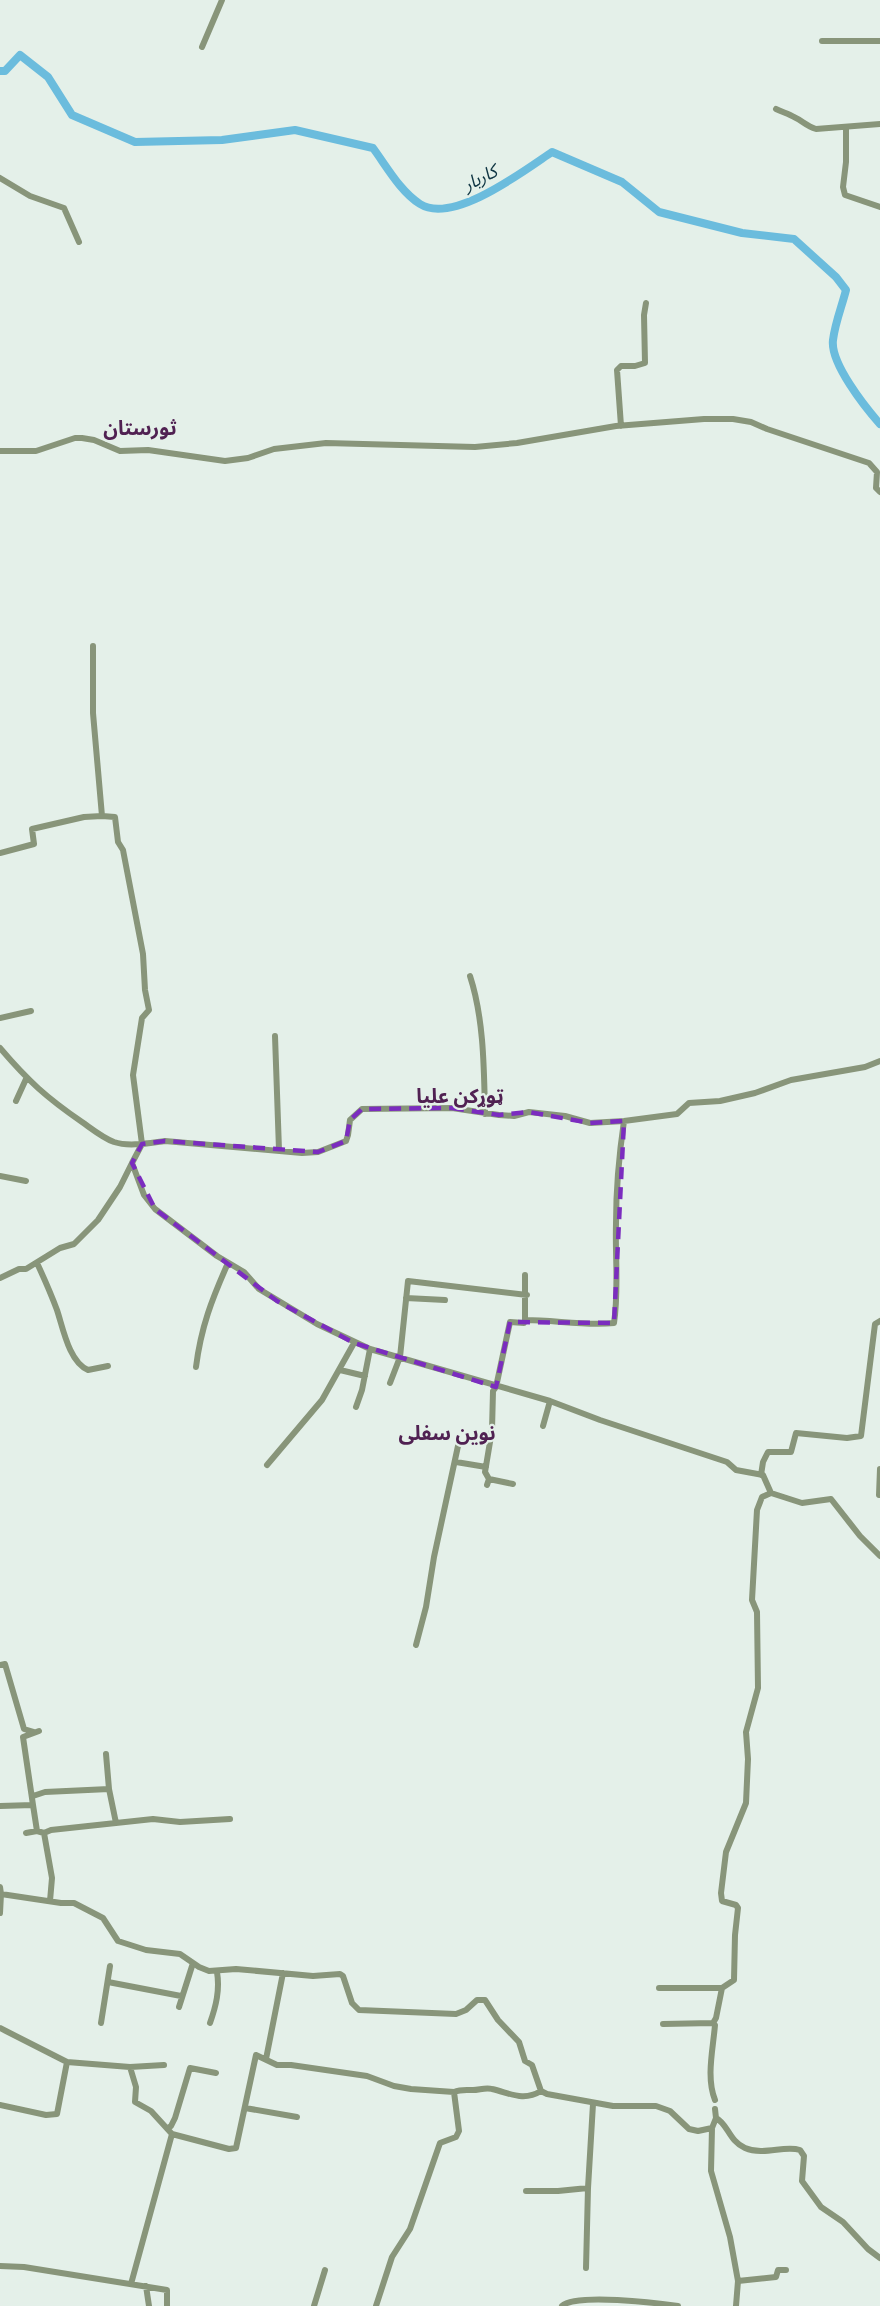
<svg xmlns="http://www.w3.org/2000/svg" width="880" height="2306" viewBox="0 0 880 2306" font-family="Cabin,'Noto Sans Arabic',sans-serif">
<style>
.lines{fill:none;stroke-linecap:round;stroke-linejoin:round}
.river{stroke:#6bbcdd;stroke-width:8}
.minor{stroke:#88957a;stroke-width:6}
.marked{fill:none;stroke:#7b2cbf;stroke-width:4.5;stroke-dasharray:12 8;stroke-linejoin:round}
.labels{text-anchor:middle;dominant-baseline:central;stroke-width:4.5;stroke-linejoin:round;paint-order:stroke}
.water-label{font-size:18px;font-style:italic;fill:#0f3543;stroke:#e4f0e9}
.quarter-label{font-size:20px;font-weight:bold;fill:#502152;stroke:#e4f0e9}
</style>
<rect width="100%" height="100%" fill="#e4f0e9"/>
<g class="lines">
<path class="river" d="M0 71H5L20 55 48 77 72 115 135 142 222 140 295 130 373 148C387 167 400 191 420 204 453 225 525 170 552 152L622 182 659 212 742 233 794 239 836 277 846 290C842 306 835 323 833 340 830 363 865 407 880 424"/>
<path class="minor" d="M822 41H880
M202 47 222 0
M776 109C782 112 789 114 794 117 803 121 806 126 816 129L880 124
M846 127V162L843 187 845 195 880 207
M0 178 30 196 64 208 79 242
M621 426 617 370 621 366H635L645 363 644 315 646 303
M0 451H36L75 438H82L94 440 120 451 148 450 225 461 248 458 274 449 326 443 475 447 517 443 616 426 704 419H733L751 422 767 429 869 463 877 472 876 488 880 492
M93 646V713L102 816 115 817 118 842 123 850 143 954 145 990 149 1010 142 1018 133 1075 142 1144 132 1163 144 1195 155 1209 217 1256 244 1272 259 1289 317 1324 370 1349 550 1401 600 1420 727 1462 736 1470 763 1475 771 1493 802 1503 831 1499 860 1536 880 1556
M0 853 34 844 32 829 84 817 102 816
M470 976C484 1019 484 1069 485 1114
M0 1018 31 1011
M275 1036 279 1150
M0 1048C28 1081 47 1098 82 1122 92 1129 103 1138 114 1142 129 1147 149 1143 165 1141L302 1153 318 1152 346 1141 348 1135 350 1120 362 1109 452 1108 499 1115 514 1116 529 1112 565 1116 590 1123 624 1121 677 1114 689 1103 720 1101 755 1093 791 1080 865 1067 880 1061
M16 1101 26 1079
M0 1176 26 1181
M37 1263C44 1278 51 1294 57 1310 63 1328 69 1362 88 1370L108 1366
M525 1275V1320
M0 1278 19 1269H26L60 1248 74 1244 98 1220 120 1187 132 1163
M406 1298 445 1300
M196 1367C201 1327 212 1299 228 1263
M340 1370 365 1376
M390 1383 400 1357 408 1281 527 1295
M356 1407 362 1390 370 1349
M543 1426 550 1401
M456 1462 486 1467
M267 1465 322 1400 354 1343
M761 1475 763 1462 768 1452H791L796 1433 847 1438 861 1436 875 1324 880 1321
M489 1479 513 1484
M487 1485 489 1479 485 1472 492 1430 493 1391 496 1387 510 1322 524 1323 525 1320C555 1320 585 1326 614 1323 619 1290 615 1257 616 1224 616 1190 619 1155 624 1121
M879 1495 880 1469
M416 1645 426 1607 434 1557 458 1446
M0 1665 5 1664 24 1729 34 1732
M106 1754 109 1789 116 1823
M33 1796 45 1792 109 1789
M33 1805 37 1831 44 1833 52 1878 50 1901
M0 1806 33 1805 23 1737 39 1731
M26 1833 37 1831
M44 1833 51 1830 153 1819 180 1822 230 1819
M0 1887 1 1894 61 1903H74L103 1918 118 1941 146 1950 180 1954 199 1967 209 1971 236 1969 313 1976 340 1974 343 1976 352 2003 359 2010 456 2014 466 2010 477 2000H485L498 2020 519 2042 525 2061 532 2065 541 2091 547 2094 613 2106H656L670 2111 689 2129 698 2131 712 2128 711 2171 730 2237 738 2281 736 2306
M0 1913 1 1894
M108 1982 181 1996
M659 1988H722
M179 2007 193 1963
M101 2023 110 1966
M210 2023C216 2006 220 1990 217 1972
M663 2024 713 2023
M0 2028 67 2062 130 2067 164 2065
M266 2059 283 1973
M130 2067 136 2087 135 2102 151 2111 172 2134 229 2149 236 2148 256 2055 277 2065H291L367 2076 394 2086 411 2089 454 2092
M715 2100C706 2078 713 2049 715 2025L713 2023 716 2018 722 1988 734 1980 735 1935 738 1908 736 1905 722 1901 721 1893 726 1852 746 1803 748 1759 746 1732 758 1688 757 1612 752 1600 757 1510 762 1497 771 1493
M0 2105 46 2115 57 2114 67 2062
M245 2108 297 2117
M716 2118C728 2124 729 2141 745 2148 764 2156 784 2145 800 2150L804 2156 802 2181 821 2207 843 2222 868 2249 880 2258
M168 2128 171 2126 175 2118 190 2068 216 2073
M712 2128 716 2118 715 2109
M526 2191H558L588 2188
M0 2266 24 2267 167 2290V2306
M586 2268 588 2188 593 2104
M738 2281 776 2277 778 2270H786
M131 2284 172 2134
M146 2286 149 2306
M314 2306 325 2270
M376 2306 392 2257 410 2229 440 2143 456 2137 459 2131 454 2092C461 2089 466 2090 473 2090 479 2090 486 2087 492 2089 510 2093 523 2102 541 2091
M562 2306C576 2293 657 2303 678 2306"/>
</g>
<path class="marked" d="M452 1108 499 1115 529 1112 590 1123 624 1121 614 1323 510 1322 496 1387 354 1343 277 1301 155 1209 132 1163 142 1144 165 1141 318 1152 346 1141 350 1120 362 1109Z"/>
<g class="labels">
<g class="water-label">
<text transform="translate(480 178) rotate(-27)">کاربار</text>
</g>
<g class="quarter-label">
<text x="140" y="428">ثورستان</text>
<text x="460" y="1096">ټوړکن علیا</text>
<text x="447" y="1433">نوین سفلى</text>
</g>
</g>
</svg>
